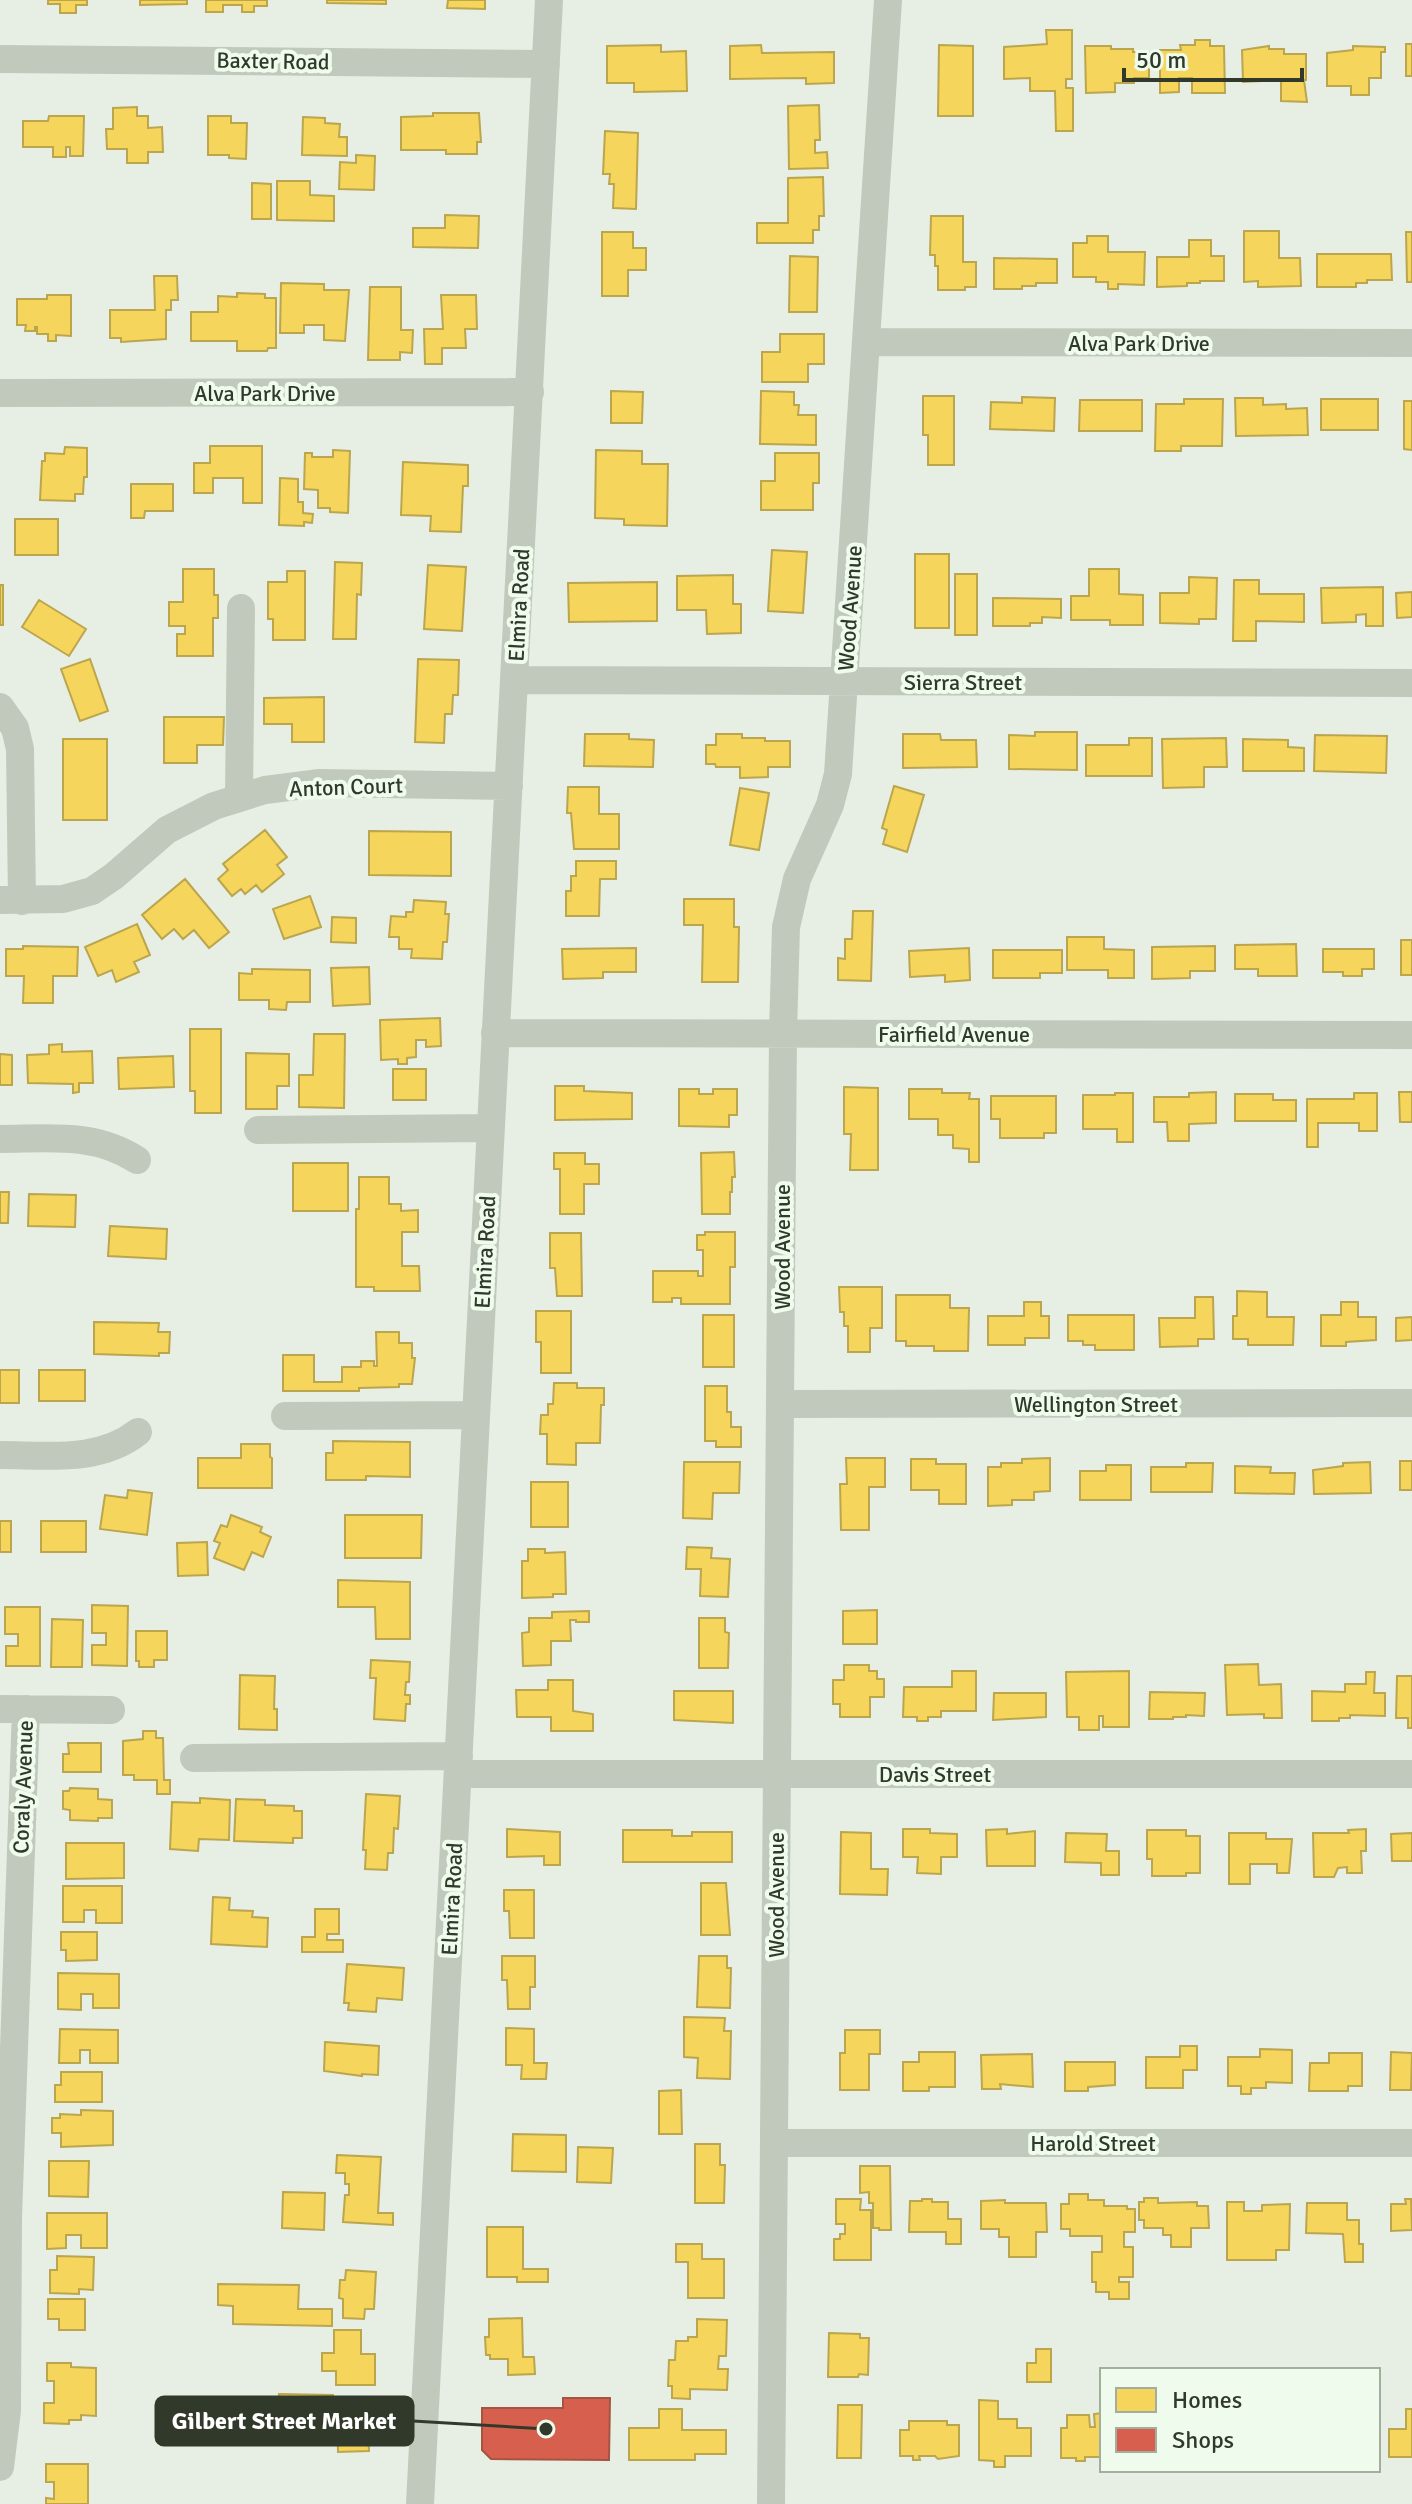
<svg xmlns="http://www.w3.org/2000/svg" width="1412" height="2504" viewBox="0 0 1412 2504" font-family="Signika,sans-serif">
<style>
.homes{fill:#f6d55c;stroke:#bba64d;stroke-width:2}
.shops{fill:#d6604d;stroke:#a45542;stroke-width:2}
.lines{fill:none;stroke-linecap:round;stroke-linejoin:round}
.minor{stroke:#c0c9bc;stroke-width:28}
.labels{text-anchor:middle;dominant-baseline:central;stroke-width:8;stroke-linejoin:round;paint-order:stroke}
.street-label{font-size:22px;fill:#313a2a;stroke:#effbec}
.leader{fill:none;stroke:#313a2a;stroke-width:3}
.callout-dot{fill:#313a2a;stroke:#effbec;stroke-width:3}
.callout{fill:#313a2a;stroke:#313a2a;stroke-width:3}
.callout-label{font-size:24px;text-anchor:middle;font-weight:bold;fill:#fff}
</style>
<rect width="100%" height="100%" fill="#e7efe4"/>
<path class="homes" d="M48 0H87V5H76V13H60V4H48Z
M140 0H187V4L140 5Z
M206 0H267V6H254V12H242V5H223V12H206Z
M327 0H386V4L327 3Z
M448 0H485V9L447 8Z
M1046 30H1072V79H1066V88H1073V131H1056L1055 91H1030V78L1004 79V47L1047 44Z
M1195 40H1210V46H1224L1225 93H1192V78H1179V92L1160 93V50H1181L1180 45H1195Z
M1406 44H1412V76H1406Z
M661 45V52L686 51 687 91 634 92V83H607V46Z
M761 45 762 53 834 52V83L806 84V78L730 79V46Z
M939 45 973 46V116H938Z
M1085 46H1111V49H1133V52H1149V78H1134V83H1115V92L1086 93Z
M1269 46V49H1284V54H1306V80H1304L1307 102 1281 101V80L1243 82 1242 50Z
M1353 46 1385 47V52H1381V78H1369V95H1351V86H1327V53L1353 50Z
M819 105 820 140H815V153L827 152 828 168 789 169 788 106Z
M137 107V116H148V128L162 127 163 152H148V163H127V149H107L106 129H113V108Z
M433 113H479L481 142H477V154H446V150H401V117L433 116Z
M49 116H84L83 156H70V147H66V157H53V147H23V121H48Z
M208 116H231V123H247L246 159 229 158V155H208Z
M303 117 325 118V123L340 124 339 137H347V156L302 155Z
M605 131 638 133 636 209 613 208 614 184H609L610 174H603Z
M356 155 375 156 374 190 339 189 340 162 356 163Z
M823 177 824 216H819V230H813V243H757V223H788V178Z
M277 181H310V195L334 196V221L277 220Z
M252 183 271 184V219H252Z
M445 215 479 216 478 248 413 247V228H445Z
M931 216H963V262H976V287H965V290H938V266H935V255H930Z
M1244 231H1279V258H1300L1301 286 1258 287V281L1244 282Z
M602 232H633V248H646V270H628V296H602Z
M1406 232H1412V282H1407Z
M1087 236H1108V252H1145L1144 285 1118 284V289H1108V282H1096V277H1073V243H1087Z
M1189 240H1211V256H1224V281H1200V283H1187V286L1157 287V257H1189Z
M1317 254H1391L1392 280H1367V283H1356V287H1317Z
M790 256 818 257 817 312H789Z
M994 258 1057 259V283H1036V286H1022V289H994Z
M154 276H177L178 300H171V310H166V339L121 342V338H110V310H155Z
M281 283 324 284V290H349L345 341 324 340V325H304V333H280Z
M370 287H401V330H413L412 353 400 352V360H368Z
M237 293 265 294V298H276V348H268L267 351H237V341H191V312H218V296L237 297Z
M47 295H71V336L56 335V341H48V334H37V327H35V331H25L26 325H17V299H47Z
M441 295H476L477 329H465L466 348H442V364H425L424 329H443Z
M780 334H824V364H808V382H762V352H780Z
M611 391 643 392 642 423H611Z
M761 391 794 392V405H799L798 415H816V445L760 444Z
M923 396H954V465H928V435H923Z
M1022 397 1055 398 1054 431 990 429 991 402 1022 403Z
M1235 398H1263V405L1286 404V409L1307 408 1308 435 1236 436Z
M1184 399H1223L1222 446H1181V451H1155L1156 404H1184Z
M1321 399H1378V430H1321Z
M1080 400H1142V431H1079Z
M1404 401H1412V450L1404 449Z
M210 446H262V503H243V478H213V493H194V463H210Z
M65 447 87 448V477H84L83 494H75V501L40 500 42 461H45V453L64 454Z
M333 450 350 451 348 513 330 512V508H318V490L304 489 305 453H312V457H333Z
M596 450 642 451V464H668L667 526 624 525V519L595 518Z
M775 453H819V483H813V510H761V481H775Z
M403 462 468 465V486H463L461 532 430 531 431 516 401 515Z
M280 478 298 479V502H303V513L313 514 312 523 304 522V526L279 525Z
M131 484H173V511H145L144 518H131Z
M15 519H58V555H15Z
M772 550 807 552 803 613 768 611Z
M915 554H949V628H915Z
M335 562 362 563 361 595 357 594 356 639H333Z
M428 565 466 567 462 631 424 629Z
M183 569H214V595H218V618H213V656H177V634H185V626H169V602H183Z
M1089 569H1119V594L1143 595V625H1110V620H1071V596H1089Z
M287 571H305V640H273V619H268V582H287Z
M955 574H977V635H955Z
M733 575V604H741V633L707 634 706 610H677V576Z
M1189 577 1217 578 1216 619H1199V624L1160 623V593H1189Z
M1234 580H1259V594H1304V622L1256 621V641H1233Z
M657 582V621L569 622 568 583Z
M0 585H3V625H0Z
M1383 587V626H1366V614L1356 615V622L1322 623 1321 588Z
M1412 592V617L1397 618 1396 593Z
M993 598 1061 599V618L1042 617V623H1030V626H993Z
M39 600 86 629 69 656 22 627Z
M90 659 108 711 80 721 61 669Z
M418 659 459 660 458 695H453L452 714H445L444 743 415 742Z
M324 697V742H292V724H264V698Z
M164 717H224L223 745H197V763H164Z
M1035 732H1077V770L1009 769V735L1035 736Z
M585 734H629V739L654 740 653 767 584 766Z
M716 734H742V738H765V741H790V767H768V777L740 778V767H716L715 764H706V745H716Z
M903 734H940L941 740H976L977 767 903 768Z
M1315 735 1387 736 1386 773 1314 771Z
M1129 738H1152V776H1086V745H1129Z
M1226 738 1227 767H1204V787L1163 788 1162 739Z
M63 739H107V820H63Z
M1243 739 1288 740V747L1304 748V771H1243Z
M894 786 924 795 907 852 883 844 887 830 882 828Z
M568 787H599V814H619V849H574L571 813H567Z
M740 788 769 793 759 850 730 845Z
M265 830 287 857 277 865 284 874 262 892 256 885 245 894 241 889 232 896 218 879 228 870 223 864Z
M369 831 451 832V876L369 875Z
M576 861H616V879H600L599 916H566V891H571V876H576Z
M185 879 229 932 209 948 194 930 183 939 174 929 162 939 142 915Z
M310 896 321 927 284 939 273 909Z
M684 899H734V927H739L738 982H702L703 925H684Z
M414 900 446 902 445 914H449L447 942H443L442 959 411 958 412 949H399V937H389L391 916 406 917V912H413Z
M853 911H873L871 981 838 980V958L845 959V939H852Z
M332 917 356 918V943L331 942Z
M137 924 150 955 134 962 139 972 116 982 112 970 98 976 85 947Z
M1067 937H1104V949L1134 950V978H1108V970H1067Z
M1401 940H1412V975H1401Z
M1296 944 1297 976H1258V969H1235V945Z
M23 946 78 947 77 976H53V1003H23L24 976H6V949H23Z
M1215 946V971H1190V978L1152 979V947Z
M636 948V972H603V978L563 979 562 949Z
M969 948 970 980 945 982V975L910 977 909 951Z
M1323 949H1374V969H1362V976H1343V972H1323Z
M993 950H1062V973H1040V978H993Z
M369 967 370 1004 333 1006 331 968Z
M252 969 310 970V1002H287L286 1010 269 1009V1000H239V973L252 974Z
M440 1018 441 1046 426 1047V1040H416V1057L407 1058V1064H398V1059L381 1060 380 1020Z
M190 1029H221V1113H195V1091H190Z
M314 1034H345L344 1108 299 1107V1075H313Z
M62 1044V1052L92 1051 93 1083H79V1092L73 1093V1084L28 1083 27 1055 49 1054V1045Z
M246 1053 289 1054V1086H277V1109H246Z
M0 1054 12 1055V1085H0Z
M173 1056 174 1087 119 1089 118 1058Z
M393 1069H426V1100H393Z
M555 1086H584V1091L632 1093V1119L555 1120Z
M844 1087 878 1088V1170H850L851 1134H844Z
M679 1089H699V1094H713V1089H737V1115H729V1127L679 1126Z
M909 1089H942V1093H970L969 1099H979V1162H969V1149L953 1148V1135H938V1119H909Z
M1216 1092V1123L1189 1124V1141H1168L1167 1122H1154V1097H1189V1093Z
M1399 1092H1412V1122H1400Z
M1115 1093H1133V1142H1117V1129H1083V1095H1115Z
M1354 1093H1377V1131H1359V1123H1318V1147H1307V1099H1354Z
M1235 1094H1273V1100H1296V1121H1235Z
M991 1096H1056V1133H1044V1138H1000V1119H991Z
M734 1152 735 1177H732V1192H730V1214H702L701 1153Z
M554 1153H585V1164H599V1184H584V1214H560V1169H554Z
M293 1163H348V1211H293Z
M359 1177H389V1204H401V1211L418 1210V1232H402V1266H419L420 1291H374V1287H356V1209H359Z
M0 1192H9L8 1223H0Z
M29 1194 76 1195 75 1227 28 1226Z
M110 1226 167 1229 166 1259 108 1256Z
M705 1232H735V1267H730V1304H681V1298H672V1302H653V1271H698V1276H703V1250H697V1235H705Z
M550 1233H581L582 1296H557L555 1268H550Z
M839 1287H882V1328H870V1352H848V1326H844V1312H840Z
M1237 1291 1267 1292V1317H1294L1293 1345H1248V1339H1233V1316H1237Z
M896 1295H950V1308H969L968 1351H934V1346H906V1341H896Z
M1195 1297H1213L1214 1339H1198V1346L1160 1347 1159 1318H1195Z
M1024 1302H1041V1316H1049V1338H1025V1345H988V1316H1024Z
M1341 1302H1358V1317H1376V1340L1346 1342V1346H1321V1315H1341Z
M536 1311H571V1373H541V1342H536Z
M703 1315H734V1367H703Z
M1068 1315H1134V1350H1095V1345H1083V1341H1068Z
M1412 1317V1340L1396 1341V1318Z
M94 1322 159 1323 158 1332H170L169 1353H159V1356L94 1354Z
M376 1332H399V1343H412V1358H415L412 1384H399V1387L359 1388V1391H283V1355H314V1382H342V1367H361V1361H374V1366H377Z
M0 1370H19V1403H0Z
M39 1370H85V1401H39Z
M554 1383H577V1388H604V1405H601L600 1443H576V1465L547 1464V1434H540L541 1415H548V1404H553Z
M705 1386H727V1412H731V1427H741V1447H716V1441H705Z
M333 1441 410 1442V1477L366 1476V1480H326V1453H333Z
M241 1444H270V1457L272 1458V1488H198V1458H241Z
M846 1458H885V1487H869V1530H841L840 1484H847Z
M1050 1458V1491L1034 1492V1500H1012V1505L988 1506V1467H1001V1463H1022V1459Z
M911 1459H936V1464H966V1504H939V1490H911Z
M1400 1461H1412V1490H1400Z
M684 1462H740L739 1493H713L712 1519 683 1518Z
M1370 1462 1371 1493 1314 1494 1313 1470 1343 1466V1463Z
M1186 1463H1213L1212 1492H1151V1467H1186Z
M1106 1465H1131V1500H1080V1471H1106Z
M1235 1466 1271 1467 1270 1473H1295L1294 1494 1235 1493Z
M531 1482H568V1527H531Z
M128 1490 152 1493 147 1535 100 1529 105 1495 127 1498Z
M231 1515 262 1527 260 1532 271 1537 263 1557 252 1552 244 1570 214 1558 220 1543 214 1541 221 1525 227 1527Z
M345 1515H422L421 1558H345Z
M0 1521H11V1552H0Z
M41 1521H86V1552H41Z
M207 1542 208 1575 178 1576 177 1543Z
M687 1547 712 1548 711 1558 730 1559 728 1597 700 1596 701 1569H686Z
M528 1549H545V1553L565 1552 566 1594H553V1597L522 1598V1561H528Z
M338 1580 410 1582V1639H376L375 1607H338Z
M92 1605 128 1606 127 1666 92 1665V1645H106V1633H92Z
M5 1607H40V1666H6V1646H18V1634H5Z
M877 1610V1644H843V1611Z
M589 1611V1622H576V1620H570L571 1641H551V1665L523 1666 522 1633 529 1632V1618H552V1612Z
M699 1618H725V1632L729 1633 728 1668H699Z
M52 1619 83 1620 82 1667H51Z
M136 1631H167V1660H154V1667H139V1661H136Z
M371 1660 410 1662 409 1682H406L405 1695H410V1704H406L405 1721 374 1719 376 1678H370Z
M1258 1664 1259 1685 1281 1684 1282 1718H1264V1714L1227 1715 1225 1665Z
M844 1665H869V1671H877V1679H884V1697H870V1717H840V1704H833V1680H844Z
M952 1671H976V1711H941V1717H928V1721H917V1717H903L904 1687H952Z
M1129 1671V1727H1103V1716H1099V1730H1079V1717H1067L1066 1672Z
M1366 1672H1375L1374 1693H1385V1716L1350 1715V1718H1339V1721H1312V1691L1345 1692V1684H1366Z
M240 1675 275 1676 274 1709H277V1730L239 1729Z
M1397 1676H1412V1728H1408V1718H1396Z
M548 1680H573V1711L593 1714V1731H551V1717H517L516 1690H548Z
M674 1691H733V1723L674 1720Z
M1150 1692 1205 1693 1204 1716 1186 1715V1717H1173V1719H1149Z
M994 1693H1046V1717L993 1720Z
M143 1731H156V1738H163L164 1780H170V1794H157V1780H134V1775H123V1741L143 1739Z
M68 1743H101V1772H63V1754H69Z
M70 1788 98 1789V1799L112 1800V1818H98V1821L70 1820V1810L63 1809V1791H69Z
M366 1794 400 1796 398 1829 394 1828 393 1853H388L387 1870 365 1869 366 1850H363Z
M200 1798 230 1800 229 1840 199 1839 198 1851 170 1849 172 1802 200 1803Z
M236 1799 265 1800V1805L294 1806V1811H302V1838H293V1843L234 1841Z
M507 1829 560 1832V1865H544V1856L507 1857Z
M903 1829H930V1833L957 1834V1857H941V1874L917 1873 918 1857H903Z
M1007 1829V1834L1035 1831V1866H987L986 1830Z
M1366 1829V1851H1361L1362 1873H1347V1867L1338 1868 1334 1877H1314L1313 1833H1349L1348 1830Z
M623 1830H672V1836H692V1832H732V1862H623Z
M1147 1830H1186V1836H1200V1873H1186V1876H1152V1859H1147Z
M841 1832 871 1833V1869H888L887 1895 840 1894Z
M1066 1833 1107 1834 1106 1851H1119V1875H1101V1863L1065 1862Z
M1229 1833H1266V1839H1292L1289 1873H1277V1864H1250V1884H1229Z
M1412 1833V1861H1392L1391 1834Z
M66 1843H124V1878L66 1879Z
M701 1883H726L730 1935H701Z
M63 1886H122V1923H96V1910H84V1922H63Z
M504 1890H534V1938H510L509 1911H504Z
M213 1897 230 1898 229 1910 253 1911 252 1917 268 1918 267 1947 211 1944Z
M315 1909H339V1934H327V1940H343V1952H302V1937H315Z
M61 1932H97V1960L66 1961V1950H61Z
M502 1956H535V1987H530V2009H508L507 1980H502Z
M699 1956H727V1968H731L730 2008 697 2007Z
M347 1964 404 1968 402 2000 377 1998 376 2012 348 2010 349 2003H344Z
M58 1973 119 1974V2008H93V1994H81V2010L58 2009Z
M684 2017 725 2018 724 2031H731L730 2079 697 2078 698 2058 684 2057Z
M506 2028 534 2029V2063H547L546 2079H521L522 2065H506Z
M60 2029 118 2030V2063H90V2050H80V2063H59Z
M845 2030H880V2054H869V2090H840V2053H845Z
M325 2042 379 2046 378 2075 362 2074V2076L324 2071Z
M1180 2046H1197V2070H1183V2088H1146V2057H1180Z
M1260 2049 1292 2050V2083L1266 2082V2088H1251V2094H1241V2086H1228V2057H1260Z
M919 2052H955V2087H929V2091H903V2062H919Z
M1391 2052 1412 2053 1411 2090H1390Z
M1329 2053H1362V2086H1348V2091H1309L1310 2063H1329Z
M1032 2054 1033 2087 1000 2084 1001 2089H982L981 2055Z
M1065 2062H1115V2085L1088 2087V2091H1065Z
M61 2072H102V2102H55V2085H61Z
M681 2090 682 2134H659V2091Z
M81 2110 113 2111V2145L61 2147V2133H52V2118H60V2114L81 2115Z
M513 2134 566 2135V2172L512 2171Z
M695 2144H720V2165H725L724 2203H695Z
M578 2147 613 2148 611 2183 577 2182Z
M337 2155 381 2157 378 2213H393V2225L343 2222 345 2195H349V2184H345V2173H336Z
M49 2161H89L88 2197 49 2196Z
M860 2166H890L891 2230H879V2228H873V2203H869V2192L860 2193Z
M283 2192 325 2193 324 2230 282 2228Z
M1069 2194H1088V2200H1104V2206H1127V2209H1135V2232H1124V2247H1133V2277H1119V2282H1129V2299H1109V2292H1096V2282H1092V2252H1102V2236H1070V2229H1061V2204H1069Z
M1144 2198H1158V2203L1197 2202V2206H1208L1209 2228H1191V2247H1171V2235H1163V2228H1144V2220H1139V2202H1144Z
M836 2199H861L860 2210H871V2260H834V2239H840V2234H845V2224H836Z
M922 2199H932V2202H948V2219H961V2244H946V2232H909L910 2201H922Z
M1405 2199H1411L1412 2230 1391 2231V2204H1406Z
M1005 2200V2203H1046L1047 2232H1036V2257H1009V2237H999V2229H981V2201Z
M1227 2202H1244V2211H1262V2205L1290 2204 1289 2250H1276V2260H1227Z
M1307 2203H1347V2220H1359V2244H1363V2262H1345L1343 2234 1306 2233Z
M47 2213H107V2248H81V2235H66V2248L47 2249Z
M487 2227H523V2269H548V2282H517V2277H487Z
M676 2244H702V2259H724V2298H688V2262H676Z
M57 2256 94 2257 93 2290 79 2289V2294L50 2293V2270H57Z
M346 2270 376 2272 374 2309H365L364 2319 343 2318V2299L339 2298 340 2280H345Z
M218 2284 299 2285 298 2309H332V2326L233 2324V2306L218 2305Z
M48 2299H85V2330H59V2319H48Z
M522 2318 523 2357H534L535 2374 508 2375V2359H490V2355H486L485 2337H489V2319Z
M697 2319 727 2320 726 2356H719L718 2369H728L727 2390 690 2389V2399L672 2398V2386H668L669 2360H675L676 2341H688V2337H697Z
M334 2330H361V2354H375V2385H336V2371H322V2353H334Z
M829 2333 860 2334V2338H869L868 2375 859 2374 858 2377H828Z
M1036 2349H1051V2382H1027V2363H1036Z
M47 2363H71V2367L96 2368V2416L81 2415V2420H69V2424L44 2423V2403H54V2381H47Z
M279 2394 333 2395 332 2419H330V2425H315V2433H293V2424H278Z
M979 2400 998 2401V2419H1017V2428H1031V2456H1005V2467H994V2461L979 2460Z
M368 2404V2412H373L374 2430H368L369 2451 338 2452 337 2405Z
M838 2405H862L861 2458H837Z
M659 2409H682V2430H726V2454H695V2460H629V2428H659Z
M1406 2409H1412V2457H1389V2429H1406Z
M1102 2413 1101 2457H1085V2461H1076V2458H1061V2428H1067V2415H1089L1090 2427H1095L1094 2414Z
M909 2421H947V2425H959V2456L938 2459 935 2456H919L920 2460H913V2456H900V2430H909Z
M46 2464H88V2504H46V2498L54 2499V2482H46Z"/>
<path class="shops" d="M563 2398H610L609 2460 491 2459 482 2450V2408H563Z"/>
<g class="lines">
<path class="minor" d="M0 59 546 64
M867 342 1412 343
M0 393 530 392
M515 680 1412 683
M0 707 15 728 20 749 22 901
M239 798 241 608
M0 900 63 899 92 891 114 876 167 830 214 806 265 790 320 783 509 786
M495 1033 1412 1035
M258 1130 491 1128
M0 1139C48 1139 94 1132 137 1160
M780 1404 1412 1403
M285 1416 476 1415
M0 1455C47 1455 99 1463 138 1432
M0 1709 111 1710
M194 1758 459 1756
M458 1774H1412
M775 2143H1412
M0 2467 7 2410 8 2218 26 1709
M420 2504 549 0
M771 2504 783 1033 786 927 797 879 830 805 838 774 888 0"/>
</g>
<g class="labels">
<g class="street-label">
<text transform="translate(273 61) rotate(1)">Baxter Road</text>
<text x="1139" y="343">Alva Park Drive</text>
<text x="265" y="393">Alva Park Drive</text>
<text transform="translate(519 605) rotate(-87)">Elmira Road</text>
<text transform="translate(850 608) rotate(-86)">Wood Avenue</text>
<text x="963" y="682">Sierra Street</text>
<text transform="translate(346 787) rotate(-2)">Anton Court</text>
<text x="954" y="1034">Fairfield Avenue</text>
<text transform="translate(782 1247) rotate(-90)">Wood Avenue</text>
<text transform="translate(485 1252) rotate(-87)">Elmira Road</text>
<text x="1096" y="1404">Wellington Street</text>
<text x="935" y="1774">Davis Street</text>
<text transform="translate(23 1787) rotate(-88)">Coraly Avenue</text>
<text transform="translate(776 1895) rotate(-90)">Wood Avenue</text>
<text transform="translate(452 1899) rotate(-87)">Elmira Road</text>
<text x="1093" y="2143">Harold Street</text>
</g>
</g>
<path class="leader" d="M546 2429L413 2421"/>
<circle class="callout-dot" cx="546" cy="2429" r="8"/>
<rect class="callout" x="156" y="2397" width="257" height="48" rx="8"/>
<g class="callout-label">
<text x="284" y="2429">Gilbert Street Market</text>
</g>
<rect x="1100" y="2368" width="280" height="104" fill="#effbec" stroke="#a3ae9e" stroke-width="2"/>
<rect x="1116" y="2388" width="40" height="24" fill="#f6d55c" stroke="#a3ae9e" stroke-width="2"/>
<text x="1172" y="2408" font-size="24" fill="#313a2a">Homes</text>
<rect x="1116" y="2428" width="40" height="24" fill="#d6604d" stroke="#a3ae9e" stroke-width="2"/>
<text x="1172" y="2448" font-size="24" fill="#313a2a">Shops</text>
<path d="M1124 68v12h178v-12" fill="none" stroke="#313a2a" stroke-width="4"/>
<text x="1136" y="68" font-size="24" fill="#313a2a" stroke="#effbec" stroke-width="6" paint-order="stroke">50 m</text>
</svg>
